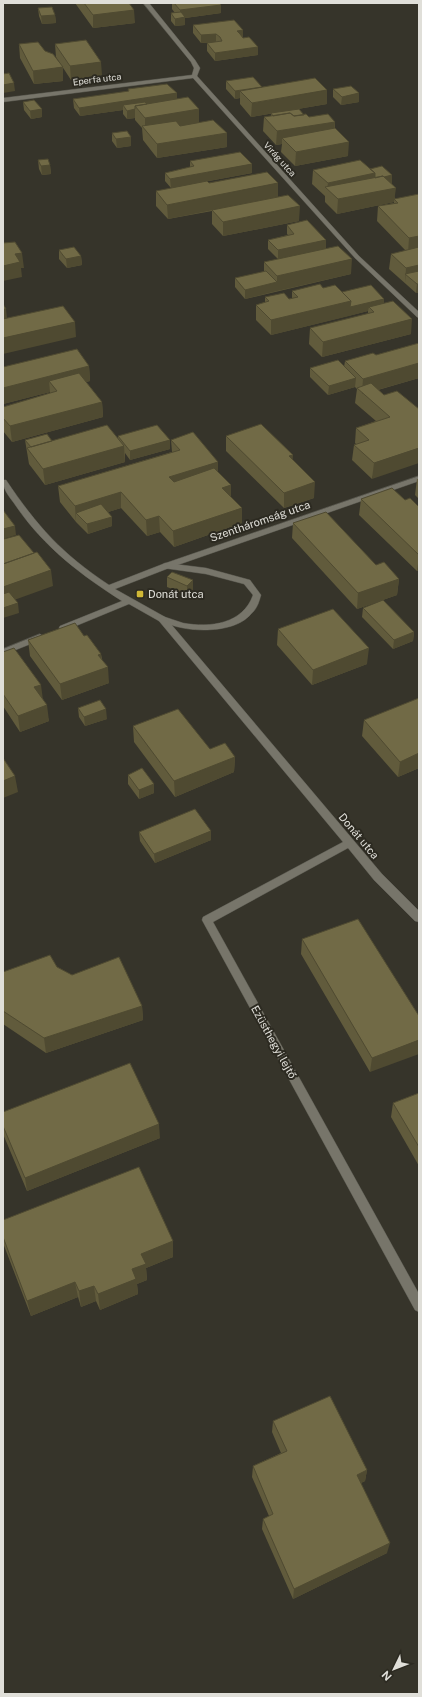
<svg xmlns="http://www.w3.org/2000/svg" width="422" height="1697" viewBox="0 0 422 1697" font-family="'Public Sans',sans-serif">
<style>
.lines{fill:none;stroke-linecap:round;stroke-linejoin:round}
.lane-casing{stroke:#54534a;stroke-width:1}
.street-casing{stroke:#54534a;stroke-width:1}
.lane{fill:#77756a;fill-rule:evenodd}
.street{fill:#77756a;fill-rule:evenodd}
.wall{fill:#615b3c}
.shaded-wall{fill:#4f4a31}
.building{fill:#716a46;stroke:#4f4a31}
.poi-dot{fill:#d0b836;stroke:#2c2a21;stroke-width:1.5}
.labels{text-anchor:middle;dominant-baseline:central;stroke-width:4;stroke-linejoin:round;paint-order:stroke}
.far-street-label{font-size:9px;fill:#e0dfd9;stroke:#2c2a21}
.street-label{font-size:11px;fill:#e0dfd9;stroke:#2c2a21}
.poi-label{font-size:11px;fill:#e0dfd9;stroke:#2c2a21;text-anchor:start}
</style>
<rect width="100%" height="100%" fill="#36342a"/>
<g class="lines">
<g class="lane-casing">
<path id="lane" d="M166 563 206 568 250 580 261 595C259 602 257 609 251 614 237 631 203 632 183 628 175 627 167 623 159 621L158 619 159 617 162 616C169 618 176 621 183 623 210 628 243 624 253 595L244 584 206 574 163 568 162 566 163 564Z"/>
</g>
<g class="street-casing">
<path id="street" d="M143 3H149L195 60 200 68 197 76 359 256 419 312V318L417 317 355 258 193 78 3 102V98L192 75 194 68 191 62Z
M419 476V481L169 568 115 589 165 617 382 874 419 911V922L415 921 374 880 348 848 213 922 419 1294V1312L415 1310 202 920 203 917 343 842 159 621 129 604 66 630H60L59 628 60 626 122 601C81 575 44 547 16 506 10 497 3 491 3 480H6C37 526 62 554 109 585L163 564Z
M40 634 44 637 43 639 3 655V649Z"/>
</g>
<use href="#lane" class="lane"/>
<use href="#street" class="street"/>
</g>
<path class="wall" d="M75 3H129L135 23 93 28Z
M172 3H219L221 13 185 18V25L175 26 171 21V13H175L172 9Z
M38 8 55 15 56 23 42 24 39 16Z
M193 25 243 30V38L258 47V55L215 61 207 51V43L216 42 201 43 193 33Z
M19 44 45 51 63 81 34 84 20 58Z
M55 44 102 75 71 80 56 57Z
M226 81 262 87 327 104 251 117 240 104V98L235 99 226 89Z
M128 89 177 99 199 109V123L179 126 227 133V147L157 158 143 140 142 128 135 120V118L127 119 123 114V110L80 116 74 108 73 99 128 92Z
M333 89 359 102 341 105 333 97Z
M23 102 42 109V117L31 119 24 110Z
M271 113 304 115 309 117 335 122V128L348 156 295 166 281 152 282 144 276 145 263 131 264 117 271 116Z
M112 133 131 137V146L117 148 112 141Z
M38 160 50 165 51 174 42 175 39 169Z
M190 161 252 173 171 188 165 181V173L190 167Z
M370 169 391 184 395 199 419 194V293H416L389 269 391 254 406 251 377 221 378 206 394 203V202L337 214 325 202V196L312 184 313 170Z
M209 183 278 197 299 221 223 236 212 224V211L168 219 156 206V191Z
M287 225 326 248 351 274 245 299 235 287V278L264 272V262L278 259 268 249V240L288 235 287 234Z
M59 250 81 256 82 265 67 268 59 259Z
M323 288 342 292 384 303 411 334 322 357 309 344 310 328 368 314V311L271 335 256 320V305L265 302V297L289 299 292 298V291Z
M419 343V378L378 390 384 395 397 391 372 479 352 460 354 445 356 444 355 443 356 428 376 421 355 403 357 389 355 387 328 395 310 377V368L344 367 345 361 376 355Z
M89 366 90 381 86 382 102 402 103 417 12 442 3 431V407L50 393V392L3 404V367Z
M118 436 170 449 130 460 125 453V462L45 485 29 464 25 440 52 441 118 438Z
M226 436 293 460 314 498 284 508 226 451Z
M171 440 218 472 231 497 242 523 174 547 160 532 147 536 121 508 108 512 112 517V526L88 534 76 522 60 502 58 486 172 452Z
M417 479H419V499L415 495Z
M361 499 405 500 419 507V570L417 571 359 515Z
M293 523 376 565 399 579 397 595 357 609 292 538Z
M167 577 193 580V589L187 595 167 587Z
M363 608 414 632 413 641 393 649 362 617Z
M278 629 367 664 312 685 277 645Z
M84 636 101 654 102 659 109 683 62 700 30 656 28 640Z
M3 652 43 700 49 721 20 732 3 706Z
M419 698V768L398 777 362 736 364 720Z
M78 708 107 719 85 726 79 717Z
M133 726 235 757 234 772 175 797 134 742Z
M128 775 154 784V793L139 799 128 784Z
M139 832 211 840 155 863 140 841Z
M302 939 419 1016 370 1072 301 954Z
M57 967 72 975 142 1006 143 1020 46 1053 3 1024V972Z
M419 1093V1166L391 1117 393 1103Z
M3 1112 160 1138 27 1191 3 1134Z
M3 1220 173 1241V1257L146 1268 147 1280 137 1284 138 1294 100 1310 96 1301 81 1307 78 1297 31 1316 3 1243Z
M273 1421 367 1470 365 1481 361 1483 387 1553 293 1599 262 1529 263 1519 269 1516 252 1477 253 1466 281 1453 272 1432Z"/>
<path class="shaded-wall" d="M221 5V13L185 18V25L175 26V19L180 18V10Z
M134 10 135 23 93 28V15Z
M55 15 56 23 42 24 41 16Z
M243 30V38L237 31Z
M216 34V42L201 43V35Z
M258 47V55L215 61V53Z
M101 62 102 75 71 80 70 66Z
M63 67V81L34 84 33 71Z
M14 83 15 91 3 93V85Z
M327 90V104L251 117 252 103Z
M235 91H240V98L235 99Z
M177 93V102L135 106 123 105V110L80 116 79 108Z
M359 93V102L341 105 342 97Z
M42 109V117L31 119 30 111Z
M135 109V118L127 119V111Z
M199 109V123L147 132 145 130V118Z
M335 122 334 136 282 138V144L276 145 277 131Z
M227 133V147L157 158V144Z
M131 137V146L117 148 116 139Z
M349 142 348 156 295 166 296 152Z
M252 164V173L171 188 170 179Z
M50 165 51 174 42 175 41 166Z
M375 173 392 175V184L327 189 328 183Z
M278 183V197L168 219 167 205Z
M396 188 394 202 337 214 338 199Z
M300 206 299 221 223 236V222Z
M419 236V251L408 253 409 238Z
M326 240V249L278 259V250Z
M22 253 24 268H21L22 277 3 281V266L15 254Z
M81 256 82 265 67 268 66 259Z
M352 259 351 274 277 291V276Z
M419 265V279L405 274V283L406 268Z
M277 282V291L245 299V290Z
M417 284H419V293H416Z
M384 299V308L369 307 368 311 349 316 350 307Z
M351 301 349 316 271 335V320Z
M3 309H6L7 318H3Z
M412 319 411 334 322 357 323 342Z
M75 322 76 337 3 354V338Z
M419 363V378L363 394 362 393 363 379Z
M89 366 90 381 56 390 49 381 50 392 3 404V388Z
M356 378 355 387 328 395 329 386Z
M102 402 103 417 12 442 10 426Z
M170 440V449L130 460V451Z
M124 446 125 462 45 485 43 469Z
M419 448V463L372 479 374 463Z
M293 455 292 471 289 456Z
M218 462V477L169 493V477Z
M315 482 314 498 284 508V493Z
M231 485V501L222 488Z
M121 492V508L83 520 76 513V522L75 506Z
M242 508V523L174 547 173 531Z
M159 516 160 532 147 536 146 520Z
M112 517V526L88 534 87 524Z
M15 526 16 535 3 539V529Z
M419 557V570L417 571Z
M51 570 53 586 3 604V587Z
M399 579 397 595 357 609 358 593Z
M193 580V589L187 595V586Z
M18 603 19 613 3 618V608Z
M414 632 413 641 393 649 394 640Z
M369 648 367 664 312 685 313 670Z
M101 654 102 669 108 667 109 683 62 700 60 684 98 655Z
M41 685 43 700 34 687Z
M47 705 49 721 20 732 18 716Z
M106 709 107 719 85 726 84 717Z
M419 753V768L398 777 400 762Z
M235 757 234 772 175 797 174 781Z
M15 776 18 792 3 798V781Z
M154 784V793L139 799V790Z
M211 831V840L155 863 154 854Z
M142 1006 143 1020 46 1053 44 1038Z
M419 1040V1054L370 1072 372 1058Z
M159 1124 160 1138 27 1191 25 1178Z
M173 1241V1257L146 1268 147 1280 137 1284 138 1294 100 1310 98 1294 132 1269 141 1254Z
M75 1282 78 1297 31 1316 27 1301Z
M94 1286 96 1301 81 1307 79 1291Z
M367 1470 365 1481 354 1486 357 1475Z
M390 1543 387 1553 293 1599 294 1589Z"/>
<path class="building" d="M84 3H129L134 10 93 15Z
M174 3H219L221 5 180 10Z
M52 7 55 15 41 16 38 8Z
M181 12 185 17 175 19 171 13Z
M234 20 243 30 237 31 240 34 243 38 249 37 258 47 215 53 207 43 222 41 220 37 216 34 201 35 193 25Z
M86 40 101 62 70 66 55 44Z
M38 42 45 51 53 54 63 67 33 71 19 44Z
M9 73 14 83 3 85V74Z
M253 77 262 87 235 91 226 81Z
M315 78 327 90 252 103 240 91Z
M167 84 177 93 79 108 73 99 129 91 128 89Z
M351 86 359 93 342 97 333 89Z
M188 97 199 109 145 118 135 106Z
M34 100 42 109 30 111 23 102Z
M145 102 147 104 135 106V109L127 111 123 105Z
M299 109 304 115 294 116 290 113 273 116 271 113Z
M290 113 294 116 306 114 309 117 328 114 335 122 277 131 264 117Z
M213 120 227 133 157 144 142 126 176 121 180 126Z
M335 128 349 142 296 152 282 138Z
M127 131 131 137 116 139 112 133Z
M240 152 252 164 170 179 165 173 194 166 190 161Z
M48 159 50 165 41 166 38 160Z
M360 160 375 173 328 183 313 170Z
M382 166 392 175 384 177 383 176 375 178V173L370 169Z
M267 172 278 183 167 205 156 191 207 181 209 183Z
M383 176 396 188 338 199 325 187Z
M419 194V236L409 238 378 206 398 203 394 199Z
M288 195 300 206 223 222 212 210Z
M307 220 326 240 278 250 268 240 294 234 287 225Z
M15 242 22 253 15 254 20 262 3 266V243Z
M338 246 352 259 277 276 264 262Z
M74 247 81 256 66 259 59 250Z
M419 247V265L406 268 391 254Z
M266 271 277 282 245 290 235 278Z
M419 271V284H417L405 274Z
M320 284 323 288 335 285 351 301 271 320 256 305 269 301 265 297 284 293 289 299 298 297 292 291Z
M371 285 384 299 350 307 351 301 342 292Z
M393 301 412 319 323 342 310 328 374 312 369 307Z
M3 304 6 309H3Z
M63 306 75 322 3 338V319Z
M419 343V363L363 379 345 361 373 353 376 355Z
M77 349 89 366 3 388V367Z
M338 360 356 378 329 386 310 368Z
M79 373 102 402 10 426 3 418V407L57 391 49 381Z
M371 383 384 395 397 391 419 409V448L374 463 354 445 369 440 356 428 390 417 357 388Z
M261 424 293 455 289 456 315 482 284 493 226 436Z
M107 425 124 446 43 469 27 448Z
M157 425 170 440 130 451 118 436Z
M193 432 218 462 169 477 174 482 214 468 231 485 222 488 242 508 173 531 159 516 146 520 121 492 75 506 58 486 180 450 171 440Z
M47 434 52 441 31 447 25 440Z
M392 488 405 500 410 498 419 507V555L361 499Z
M101 504 112 517 87 524 76 513Z
M3 510 15 526 3 529Z
M326 512 376 565 384 562 399 579 358 593 293 523Z
M19 535 34 553 3 564V538L4 539Z
M37 552 51 570 3 587V564Z
M172 572 193 580 187 586 167 577Z
M9 592 18 603 3 608V594Z
M383 600 414 632 394 640 363 608Z
M333 609 369 648 313 670 278 629Z
M75 623 84 636 87 635 101 654 98 655 108 667 60 684 28 640Z
M14 648 41 685 34 687 47 705 18 716 3 694V652Z
M419 698V753L400 762 364 720Z
M100 700 106 709 84 717 78 708Z
M178 709 210 749 225 743 235 757 174 781 133 726Z
M3 758 15 776 3 781Z
M142 768 154 784 139 790 128 775Z
M195 809 211 831 154 854 139 832Z
M358 919 419 1016V1040L372 1058 302 939Z
M50 955 57 967 72 975 119 957 142 1006 44 1038 3 1011V972Z
M130 1063 159 1124 25 1178 3 1126V1112Z
M419 1093V1147L393 1103Z
M139 1167 173 1241 141 1254 146 1264 132 1269 136 1279 98 1294 94 1286 79 1291 75 1282 27 1301 3 1237V1220Z
M330 1396 367 1470 357 1475 390 1543 294 1589 263 1519 273 1514 253 1466 287 1451 273 1421Z"/>
<rect class="poi-dot" x="136" y="590" width="8" height="8" rx="2"/>
<g class="labels">
<g class="far-street-label">
<text transform="translate(97 79) rotate(-7)">Eperfa utca</text>
<text transform="translate(280 159) rotate(48)">Virág utca</text>
</g>
<g class="street-label">
<text transform="translate(260 521) rotate(-19)">Szentháromság utca</text>
<text transform="translate(359 836) rotate(50)">Donát utca</text>
<text transform="translate(274 1042) rotate(61)">Ezüsthegyi lejtő</text>
</g>
<g class="poi-label">
<text x="148" y="594">Donát utca</text>
</g>
</g>
<rect width="422" height="1697" fill="none" stroke="#e0dfd9" stroke-width="8"/>
<g transform="translate(394 1669) rotate(227)" stroke="#2c2a21" stroke-width="3" paint-order="stroke">
<path d="M0-3L7 15L0 10L-7 15Z" fill="#e0dfd9"/>
<text y="-6" font-size="11" font-weight="bold" text-anchor="middle" fill="#e0dfd9">N</text>
</g>
</svg>
